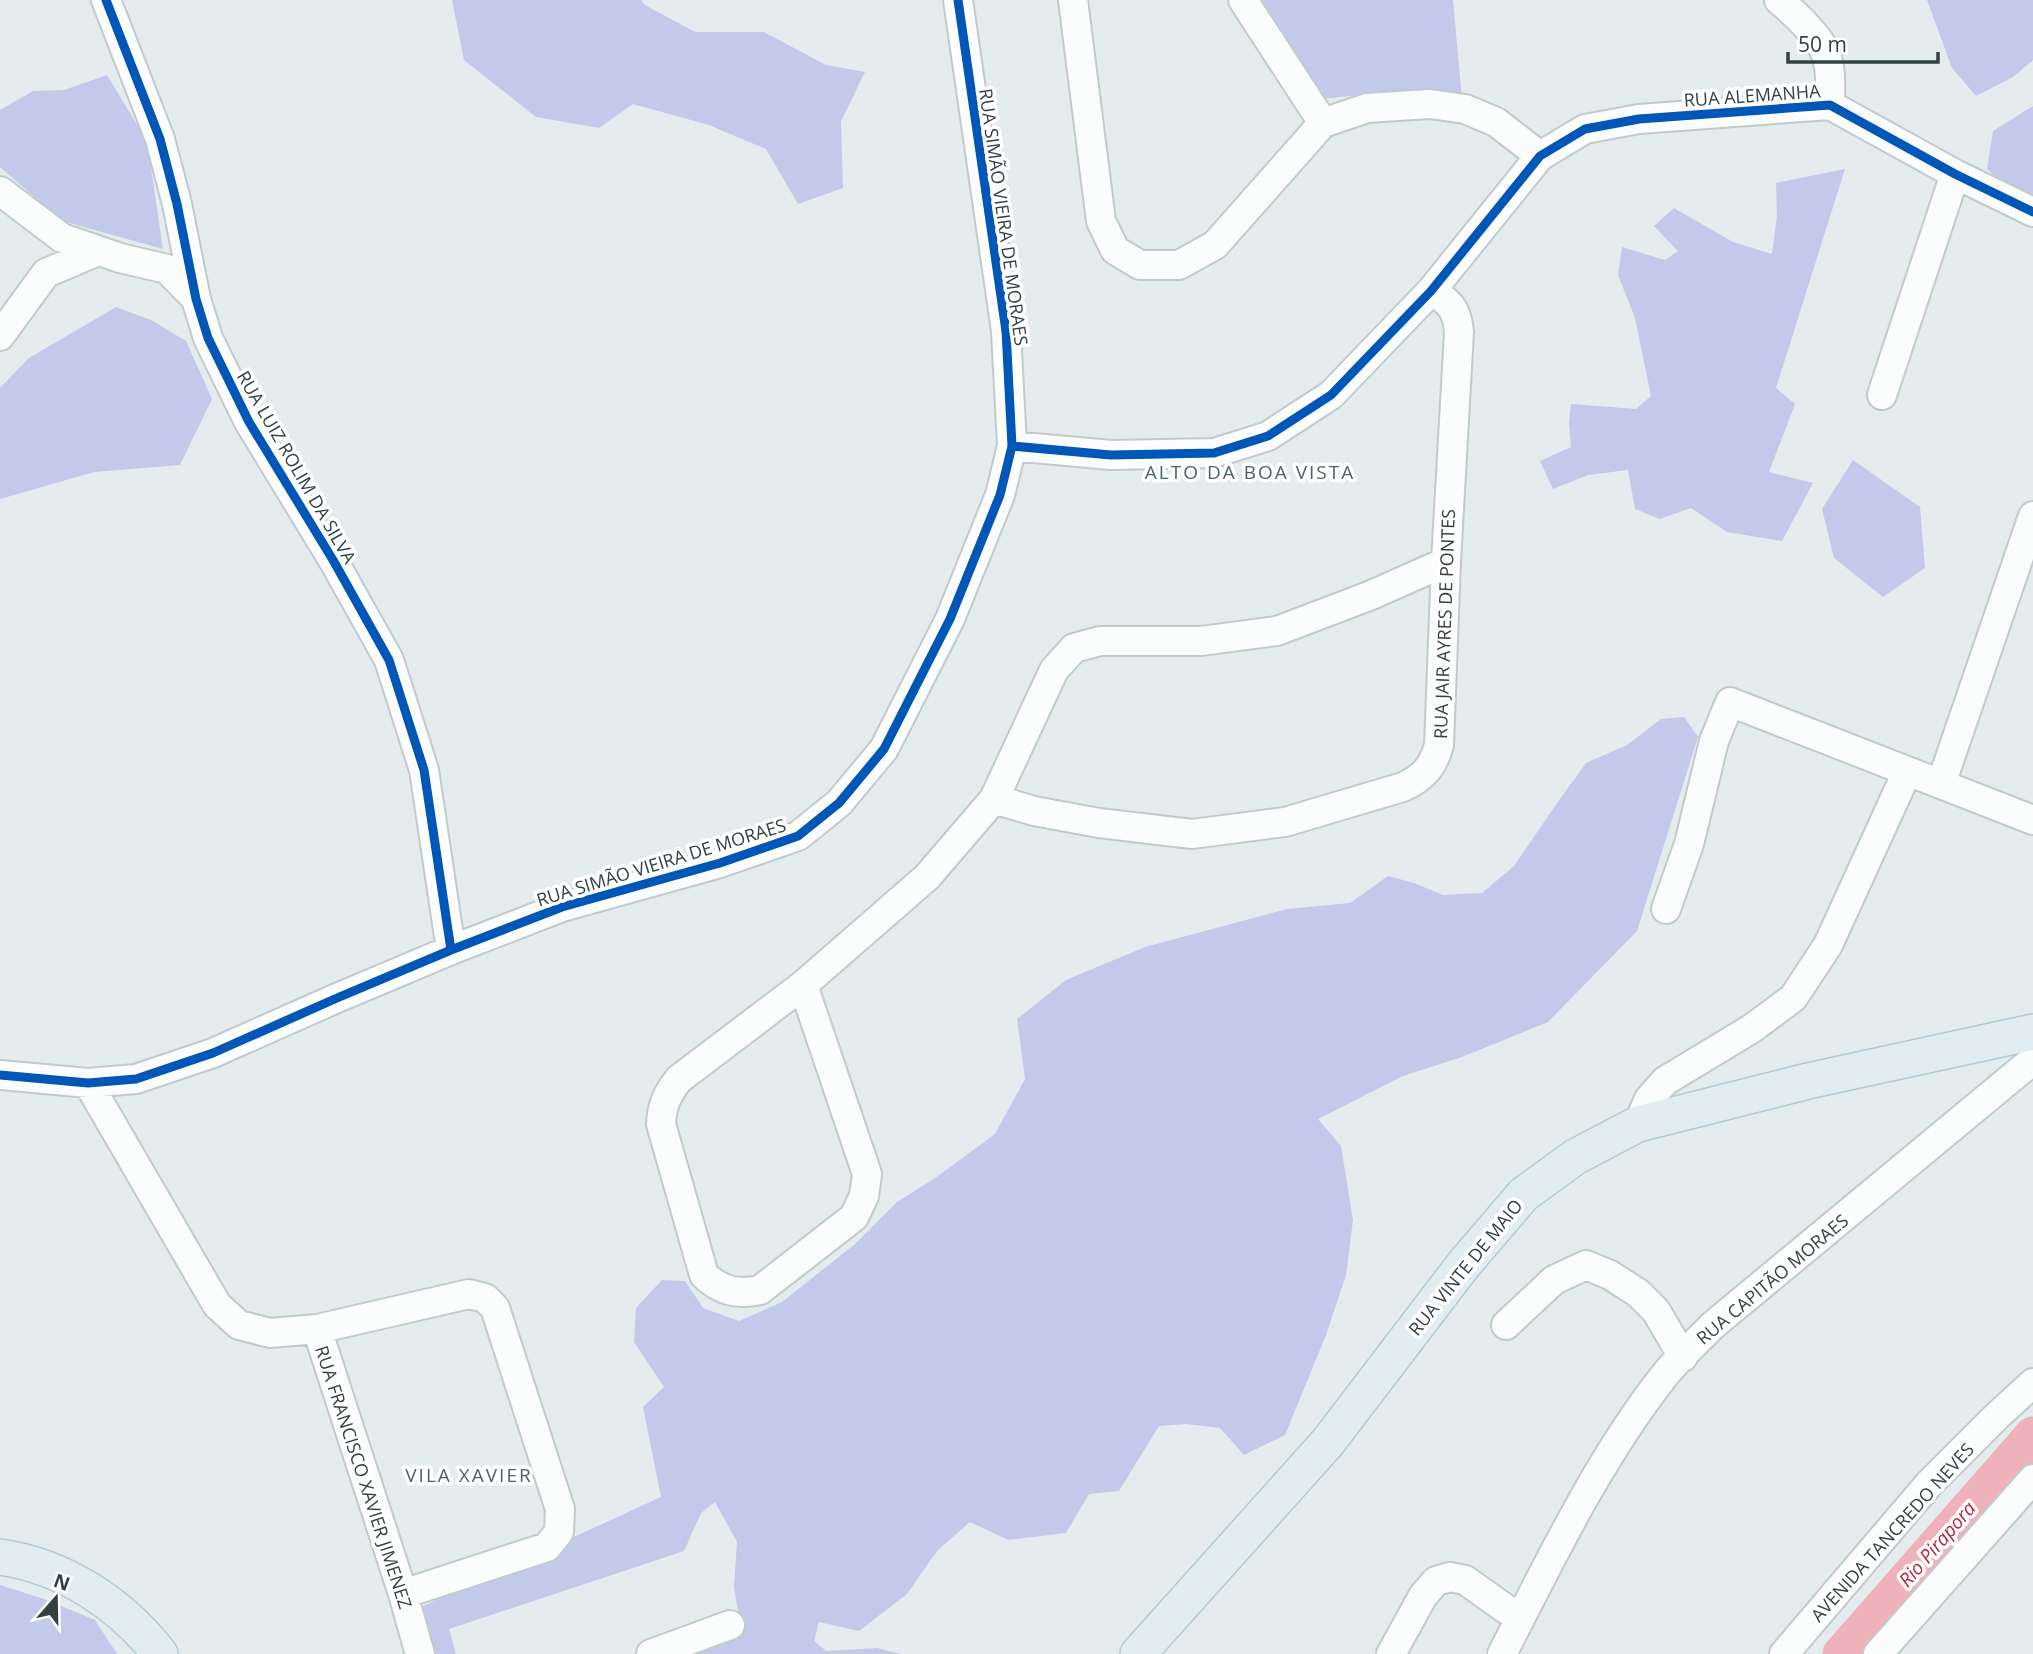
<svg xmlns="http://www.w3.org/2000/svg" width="2033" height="1654" viewBox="0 0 2033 1654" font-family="'Open Sans',sans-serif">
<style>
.green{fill:#c3c9eb}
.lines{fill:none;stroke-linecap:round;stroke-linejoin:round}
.river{stroke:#efb2bb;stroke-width:37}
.minor-casing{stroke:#c3cacc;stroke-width:32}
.major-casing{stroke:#b1ccd1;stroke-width:38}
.minor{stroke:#fbfcfc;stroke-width:28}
.major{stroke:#e1edf0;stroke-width:35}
.cycleway-casing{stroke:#fff;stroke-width:13}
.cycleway{stroke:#0057b8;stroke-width:9}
.labels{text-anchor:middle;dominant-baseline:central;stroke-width:7;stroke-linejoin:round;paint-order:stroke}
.street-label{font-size:18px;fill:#324243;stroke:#fff}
.neighbourhood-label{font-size:19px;letter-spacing:2px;fill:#496566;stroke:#fff}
.water-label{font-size:19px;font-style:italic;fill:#b32738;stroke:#fff}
</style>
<rect width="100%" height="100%" fill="#e5ecee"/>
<path class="green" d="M452 0H641L645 5 695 32H764L826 65 865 72 841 121 843 188 798 204 766 149 709 125 633 104 599 128 536 117 464 60Z
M1262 0H1453L1462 100 1397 91 1322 99Z
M1927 0H2033V60L2013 77 1976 96 1952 68Z
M107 75 147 141 163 249 62 221 0 167V110L33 91 64 90Z
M2033 106V201L2013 192 1987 169 1993 131Z
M1845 169 1776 388 1795 404 1769 472 1813 483 1782 541 1727 532 1691 508 1660 519 1635 509 1628 470 1588 475 1553 489 1540 461 1571 447 1569 423 1571 404 1636 409 1651 396 1635 318 1618 275 1622 247 1665 260 1678 251 1654 226 1674 208 1733 242 1772 254 1777 216 1776 183Z
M116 307 151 320 186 341 212 399 180 465 94 472 0 499V388L29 358Z
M1853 460 1920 507 1925 568 1883 597 1834 558 1822 509Z
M1684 717 1698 737 1637 931 1548 1022 1462 1057 1403 1076 1318 1119 1341 1146 1353 1220 1346 1275 1326 1335 1285 1435 1244 1455 1220 1428 1186 1424 1159 1426 1119 1491 1089 1494 1066 1533 1008 1540 970 1522 937 1551 907 1594 859 1631 819 1622 814 1641 826 1651 877 1648 901 1654H696L735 1639 740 1623 734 1587 737 1542 715 1502 701 1513 684 1551 449 1629 456 1654H429L417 1609 661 1497 643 1407 664 1387 634 1342 636 1308 662 1280 685 1281 703 1308 739 1321 782 1302 855 1244 897 1202 938 1176 995 1134 1025 1079 1017 1019 1066 980 1145 947 1287 909 1350 903 1388 876 1414 883 1443 895 1482 893 1514 866 1555 806 1586 763 1627 745 1661 719Z
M0 1585 44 1599 95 1620 117 1654H0Z"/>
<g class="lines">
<path class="river" d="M1841 1654 2033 1435"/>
<g class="minor-casing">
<path id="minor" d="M106 0 160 139 177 204 196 299 208 338 249 422 333 560 389 660 424 770 451 950
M1073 0 1101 221 1115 250 1140 265H1179L1215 245 1323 123 1367 108 1430 104 1465 109 1496 122 1540 156
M1243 0 1323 123
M1779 0C1792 11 1818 35 1824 50 1832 67 1830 87 1830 105
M0 191 62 238 120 258 167 269 196 299
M0 336 46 273 98 251
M1882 395 1955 174
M1012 446 1111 455 1214 453 1268 436 1331 395 1431 291 1540 156 1585 129 1639 119 1830 105 1955 174 2033 212
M1941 784 2033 516
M994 799 1034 811 1099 823 1192 834 1285 822 1403 787C1423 778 1433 767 1439 745L1446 562 1459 332C1457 309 1450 302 1431 291
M1666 909 1689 844 1714 741 1730 702 2033 820
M803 985 867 1174 864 1196 854 1217 760 1290C737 1295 721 1291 704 1275L661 1124C662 1105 667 1094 679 1079L803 985 927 877 994 799 1054 670 1074 648 1100 641H1201L1277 631 1369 596 1446 562
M0 1075 88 1083 136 1079 213 1053 337 998 451 950 562 907 720 863 798 836 839 803 884 749 950 619 1000 495 1012 446 1006 331 958 0
M88 1083 217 1305 239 1325 270 1333 317 1329 403 1594 420 1654
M1638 1124 1649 1099 1665 1081 1751 1029 1793 998 1828 945 1907 772
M1506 1325 1554 1280 1586 1265 1610 1275 1638 1293 1656 1311 1683 1357
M317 1329 469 1294 485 1298 495 1308 560 1509 559 1532 547 1547 403 1594
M651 1654 730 1625
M1391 1654 1423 1596 1436 1581 1450 1577 1465 1580 1520 1619
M1502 1654C1551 1559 1598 1460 1664 1376 1678 1358 1696 1343 1712 1326L2033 1060
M1784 1654 1928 1485 1998 1415 2033 1383
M1878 1654 2033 1479"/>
</g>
<g class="major-casing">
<path id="major" d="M0 1557C64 1566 121 1604 160 1654
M1138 1654 1328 1442 1464 1264 1523 1195 1575 1157 1638 1124 1808 1081 2033 1032"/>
</g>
<use href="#minor" class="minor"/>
<use href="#major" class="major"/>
<g class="cycleway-casing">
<path id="cycleway" d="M106 0 160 139 177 204 196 299 208 338 249 422 333 560 389 660 424 770 451 950
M1012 446 1111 455 1214 453 1268 436 1331 395 1431 291 1540 156 1585 129 1639 119 1830 105 1955 174 2033 212
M0 1075 88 1083 136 1079 213 1053 337 998 451 950 562 907 720 863 798 836 839 803 884 749 950 619 1000 495 1012 446 1006 331 958 0"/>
</g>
<use href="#cycleway" class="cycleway"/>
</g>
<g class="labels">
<g class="street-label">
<text transform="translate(1752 95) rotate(-4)">RUA ALEMANHA</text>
<text transform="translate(1004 217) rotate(82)">RUA SIMÃO VIEIRA DE MORAES</text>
<text transform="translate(297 467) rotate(60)">RUA LUIZ ROLIM DA SILVA</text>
<text transform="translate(1444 624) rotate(-88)">RUA JAIR AYRES DE PONTES</text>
<text transform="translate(661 862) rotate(-17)">RUA SIMÃO VIEIRA DE MORAES</text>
<text transform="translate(1465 1267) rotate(-51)">RUA VINTE DE MAIO</text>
<text transform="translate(1772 1279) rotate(-40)">RUA CAPITÃO MORAES</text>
<text transform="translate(364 1477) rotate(72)">RUA FRANCISCO XAVIER JIMENEZ</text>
<text transform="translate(1892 1532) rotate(-48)">AVENIDA TANCREDO NEVES</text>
</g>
<g class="neighbourhood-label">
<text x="1250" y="472">ALTO DA BOA VISTA</text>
<text x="469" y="1475">VILA XAVIER</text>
</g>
<g class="water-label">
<text transform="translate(1937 1544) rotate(-49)">Rio Pirapora</text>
</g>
</g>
<g transform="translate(56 1598) rotate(20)" stroke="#ffffff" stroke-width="5" paint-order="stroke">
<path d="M0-5L12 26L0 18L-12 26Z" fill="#324243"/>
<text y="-10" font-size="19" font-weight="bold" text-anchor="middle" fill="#324243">N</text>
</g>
<path d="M1788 52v10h150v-10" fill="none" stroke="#324243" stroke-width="3.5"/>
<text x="1798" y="52" font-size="21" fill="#324243" stroke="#ffffff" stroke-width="5" paint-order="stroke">50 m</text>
</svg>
